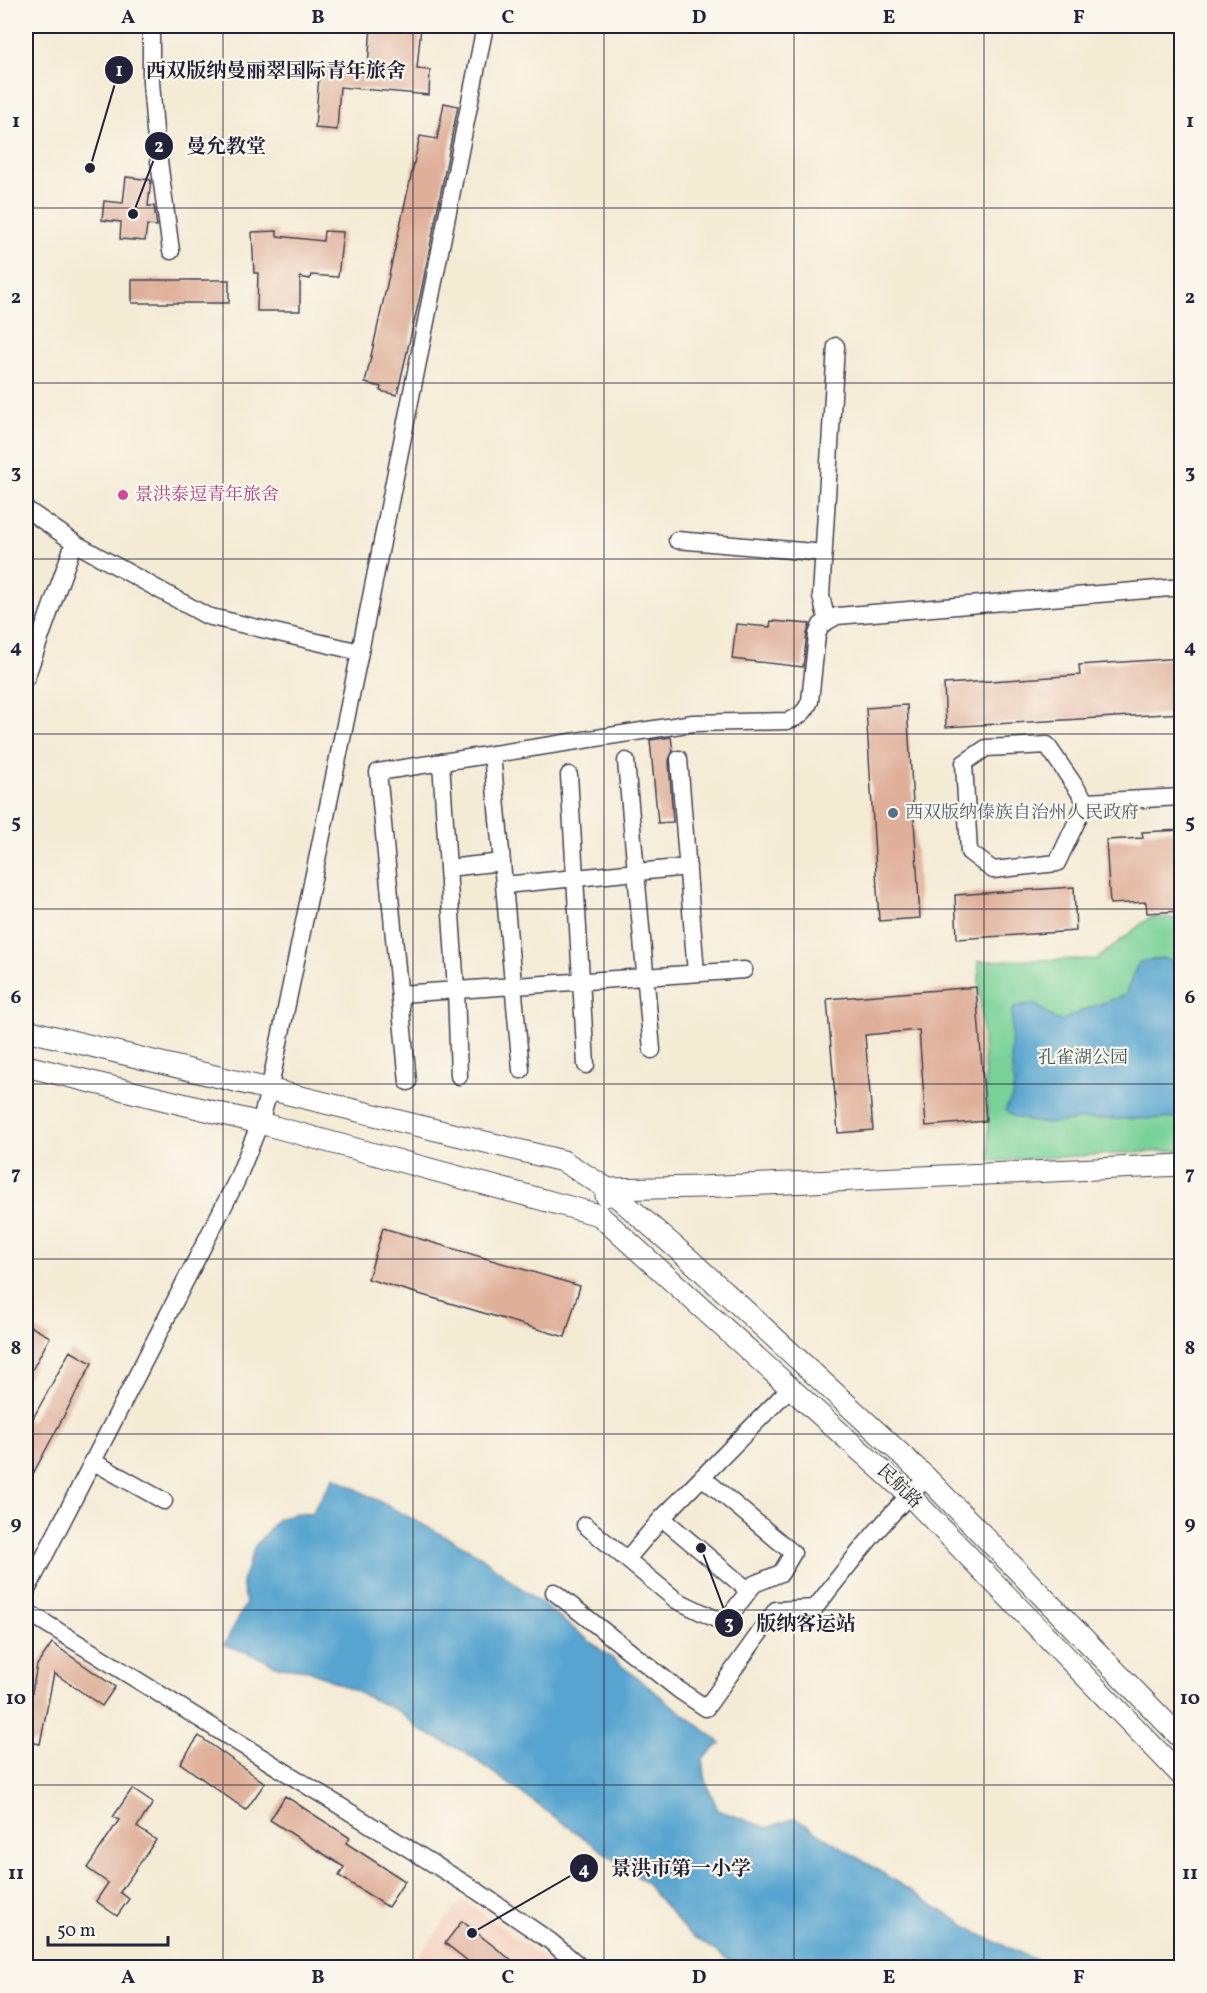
<svg xmlns="http://www.w3.org/2000/svg" width="1207" height="1993" viewBox="0 0 1207 1993" font-family="Vollkorn,'Noto Serif SC',serif">
<style>
.built{fill:#f5d3c2}
.green{fill:#78d298;stroke:#4d7a6a;stroke-width:1.5}
.water{fill:#56a4cf;stroke:#3c6385;stroke-width:1.5}
.building{fill:#dfaf99}
.lines{fill:none;stroke-linecap:round;stroke-linejoin:round}
.minor-casing{stroke:#424052;stroke-width:19}
.major-casing{stroke:#424052;stroke-width:23}
.minor{stroke:#fff;stroke-width:16}
.major{stroke:#fff;stroke-width:21}
.grid{fill:none;stroke:#22223b;stroke-width:1.5;stroke-opacity:0.55}
.hotel-dot{fill:#d1479c;stroke:#fbf7ec;stroke-width:2}
.service-dot{fill:#5c6f8a;stroke:#fbf7ec;stroke-width:2}
.labels{text-anchor:middle;dominant-baseline:central;stroke-width:4.5;stroke-linejoin:round;paint-order:stroke}
.hotel-label{font-size:18px;fill:#b23c85;stroke:#fbf7ec;text-anchor:start}
.service-label{font-size:18px;fill:#4e5e75;stroke:#fbf7ec;text-anchor:start}
.park-label{font-size:18px;fill:#3c5757;stroke:#fbf7ec}
.street-label{font-size:18px;fill:#22223b;stroke:#fbf7ec}
.leader{fill:none;stroke:#22223b;stroke-width:2}
.callout-dot{fill:#22223b;stroke:#fbf7ec;stroke-width:2}
.mark-label{font-size:18px;text-anchor:middle;font-weight:bold;fill:#fff}
.callout-label{font-size:20px;text-anchor:middle;font-weight:bold;fill:#22223b;stroke:#fbf7ec;stroke-width:4.5;stroke-linejoin:round;paint-order:stroke}
.neatline{fill:none;stroke:#22223b;stroke-width:2}
.grid-label{font-size:20px;text-anchor:middle;font-weight:bold;fill:#22223b}
</style>
<rect width="100%" height="100%" fill="#fbf7ec"/>
<filter id="ink" filterUnits="userSpaceOnUse"><feTurbulence type="fractalNoise" baseFrequency=".0167" numOctaves="2"/><feDisplacementMap in="SourceGraphic" scale="12" xChannelSelector="R" yChannelSelector="G"/><feConvolveMatrix kernelMatrix="1 2 1 2 8 2 1 2 1" color-interpolation-filters="sRGB"/></filter>
<filter id="wash" filterUnits="userSpaceOnUse"><feTurbulence type="fractalNoise" baseFrequency=".008" numOctaves="4" result="noise"/><feDisplacementMap in="SourceGraphic" scale="24" xChannelSelector="R" yChannelSelector="G"/><feGaussianBlur stdDeviation="1.35" result="paint"/><feColorMatrix in="noise" values="0 0 0 0 0 0 0 0 0 0 0 0 0 0 0 0 0 1.4 0 .05"/><feComposite in="paint" operator="in"/></filter>
<g filter="url(#wash)">
<rect width="100%" height="100%" fill="#f4ebd5"/>
<path class="built" d="M462 1899 556 1967 409 1968Z"/>
<path class="green" d="M1149 918H1181V1150L990 1161 978 961 1097 959Z"/>
<path class="water" d="M1162 958 1181 963V1118C1152 1119 1123 1119 1093 1119 1070 1119 1048 1128 1025 1120 1016 1117 1011 1116 1005 1110L1012 1097 1014 1084 1011 1059 1012 1011 1017 1006 1031 1004 1038 1006 1055 1019 1062 1021 1081 1011 1125 995 1136 968 1140 962Z
M334 1477 476 1553 721 1743 703 1759 706 1782 718 1810 767 1828 795 1818 979 1934 1051 1967H739L687 1932 645 1882 463 1751 420 1730 398 1711 309 1670 280 1667 246 1652 224 1645 246 1604 242 1582 255 1546 278 1519 296 1513 311 1514Z"/>
<g id="blocks">
<path class="building" d="M371 26H421L417 69 430 70 429 95 340 87 337 130 315 128 320 62 368 66Z
M444 103 458 106 421 292 397 395 380 391 381 387 365 383 420 136 437 139Z
M126 177 151 180 148 206H154L157 226 147 225 145 241 120 239 121 222 102 220 104 201 123 203Z
M277 231V236L323 241 324 231 343 232 338 277 311 275 310 279 300 277V311H257L258 273H254L252 232Z
M132 280H229V303H132Z
M771 621 810 624 807 634 803 667 732 659 736 624 770 627Z
M1182 658V713L946 727 944 684 1080 675 1079 665Z
M907 705 920 918 879 921 866 708Z
M671 737 673 751 669 760 673 822 658 823 650 740Z
M1182 830V911L1147 913 1146 902 1110 904 1106 840 1143 838 1142 832Z
M1074 887 1076 931 957 939 955 895Z
M976 987 986 1121 926 1126 919 1030 865 1035 873 1130 838 1133 827 999Z
M383 1228 580 1286 565 1337 368 1279Z
M26 1324 50 1337 26 1381Z
M70 1351 92 1363 26 1487V1419L31 1422Z
M52 1643 115 1687 102 1706 54 1673 40 1744 26 1741V1724L37 1665Z
M199 1736 265 1783 246 1810 180 1763Z
M132 1789 153 1803 137 1827 156 1840 120 1892 129 1899 117 1916 96 1901 108 1883 87 1868 119 1820 113 1817Z
M285 1796 350 1838 346 1843 405 1881 388 1907 339 1876 344 1867 270 1820Z
M462 1921 521 1968H477L445 1943Z"/>
</g>
</g>
<g filter="url(#ink)">
<use href="#blocks" fill-opacity="0" stroke="#424052" stroke-width="1.5"/>
<g class="lines">
<g class="minor-casing">
<path id="minor" d="M151 26V82L155 131 171 251
M26 509 78 545 207 616 360 652
M677 540 824 553
M827 621 821 596 836 346
M26 678 74 543
M1047 745 1086 802 1057 863 993 870 969 852 964 763 986 748Z
M492 754 521 1070
M679 759 696 973
M626 761 652 1050
M441 762 456 990 459 1076
M569 775 586 1065
M1086 802 1182 797
M448 868 502 862
M504 885 688 867
M400 994 744 970
M408 1082 378 772 693 723 787 721C799 717 805 713 810 701L817 635 821 625 837 616 1182 587
M92 1461 164 1501
M662 1518 749 1591
M585 1525 676 1600 724 1623 754 1584 781 1573 793 1553 702 1477
M627 1559 662 1518 791 1387
M26 1592 236 1182 260 1123 269 1091 360 652 485 26
M554 1592 679 1690 706 1708 776 1610 815 1608C850 1563 885 1517 927 1478
M26 1611 477 1891 550 1941 582 1968"/>
</g>
<g class="major-casing">
<path id="major" d="M26 1030 563 1161 608 1189 689 1259 927 1478 1182 1739
M26 1066 260 1123 599 1215 909 1495 1182 1776
M606 1196 608 1189 700 1187 1182 1165"/>
</g>
<use href="#minor" class="minor"/>
<use href="#major" class="major"/>
</g>
</g>
<path class="grid" d="M223 26V1968M413 26V1968M604 26V1968M794 26V1968M984 26V1968M26 208H1182M26 383H1182M26 559H1182M26 734H1182M26 909H1182M26 1084H1182M26 1259H1182M26 1434H1182M26 1610H1182M26 1785H1182"/>
<circle class="hotel-dot" cx="123" cy="495" r="6"/>
<circle class="service-dot" cx="893" cy="813" r="6"/>
<g class="labels">
<g class="hotel-label">
<text x="135" y="495">景洪泰逗青年旅舍</text>
</g>
<g class="service-label">
<text x="905" y="813">西双版纳傣族自治州人民政府</text>
</g>
<g class="park-label">
<text x="1083" y="1058">孔雀湖公园</text>
</g>
<g class="street-label">
<text transform="translate(899 1487) rotate(44)">民航路</text>
</g>
</g>
<path class="leader" d="M90 168L119 70M133 214L159 146M701 1548L729 1623M472 1933L584 1868"/>
<g class="callout-dot">
<circle cx="90" cy="168" r="6"/>
<circle cx="133" cy="214" r="6"/>
<circle cx="701" cy="1548" r="6"/>
<circle cx="472" cy="1933" r="6"/>
<circle cx="119" cy="70" r="15"/>
<circle cx="159" cy="146" r="15"/>
<circle cx="729" cy="1623" r="15"/>
<circle cx="584" cy="1868" r="15"/>
</g>
<g class="mark-label">
<text x="119" y="76">1</text>
<text x="159" y="152">2</text>
<text x="729" y="1629">3</text>
<text x="584" y="1875">4</text>
</g>
<g class="callout-label">
<text x="276" y="77">西双版纳曼丽翠国际青年旅舍</text>
<text x="226" y="153">曼允教堂</text>
<text x="806" y="1630">版纳客运站</text>
<text x="681" y="1875">景洪市第一小学</text>
</g>
<rect width="1207" height="1993" fill="none" stroke="#fbf7ec" stroke-width="66"/>
<path d="M48 1936v9h120v-9" fill="none" stroke="#22223b" stroke-width="3"/>
<text x="57" y="1936" font-size="18" fill="#22223b" stroke="#fbf7ec" stroke-width="4.5" paint-order="stroke">50 m</text>
<rect x="33" y="33" width="1141" height="1927" class="neatline"/>
<g class="grid-label">
<text x="128" y="23">A</text>
<text x="318" y="23">B</text>
<text x="508" y="23">C</text>
<text x="699" y="23">D</text>
<text x="889" y="23">E</text>
<text x="1079" y="23">F</text>
<text x="16" y="127">1</text>
<text x="1190" y="127">1</text>
<text x="16" y="303">2</text>
<text x="1190" y="303">2</text>
<text x="16" y="478">3</text>
<text x="1190" y="478">3</text>
<text x="16" y="653">4</text>
<text x="1190" y="653">4</text>
<text x="16" y="828">5</text>
<text x="1190" y="828">5</text>
<text x="16" y="1003">6</text>
<text x="1190" y="1003">6</text>
<text x="16" y="1179">7</text>
<text x="1190" y="1179">7</text>
<text x="16" y="1354">8</text>
<text x="1190" y="1354">8</text>
<text x="16" y="1529">9</text>
<text x="1190" y="1529">9</text>
<text x="16" y="1704">10</text>
<text x="1190" y="1704">10</text>
<text x="16" y="1879">11</text>
<text x="1190" y="1879">11</text>
<text x="128" y="1983">A</text>
<text x="318" y="1983">B</text>
<text x="508" y="1983">C</text>
<text x="699" y="1983">D</text>
<text x="889" y="1983">E</text>
<text x="1079" y="1983">F</text>
</g>
</svg>
